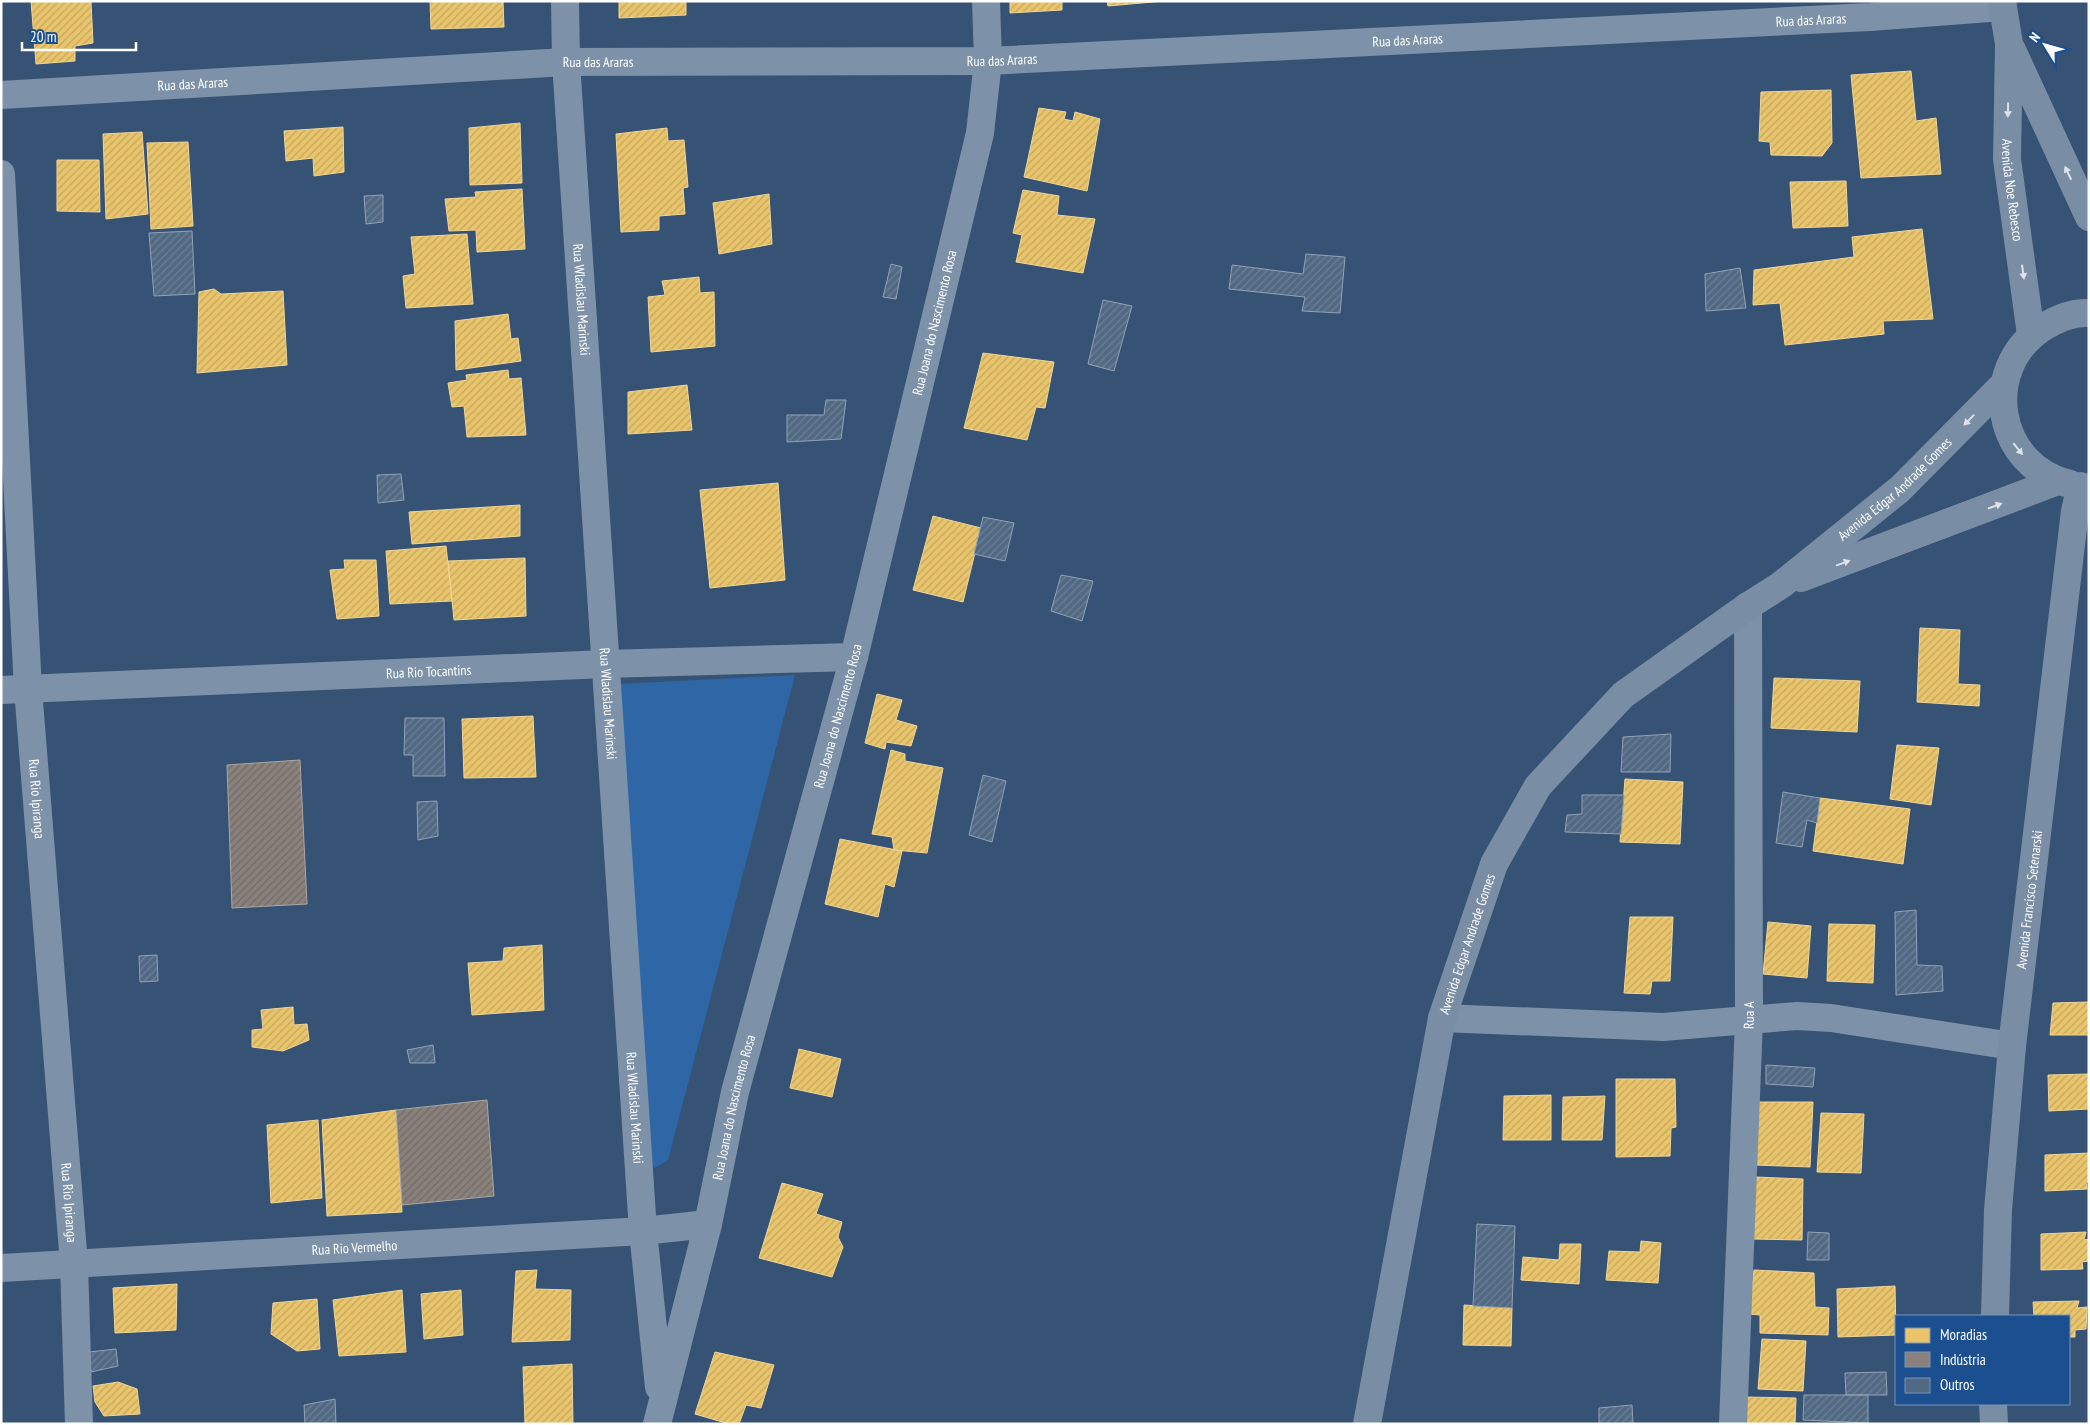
<svg xmlns="http://www.w3.org/2000/svg" width="2090" height="1425" viewBox="0 0 2090 1425" font-family="'PT Sans Narrow',sans-serif">
<style>
.park{fill:#2f66a5}
.homes{fill:url(#homes-hatch);stroke:#f0d697}
.industry{fill:url(#industry-hatch);stroke:#ada7a3}
.building{fill:url(#building-hatch);stroke:#92a2b6}
.lines{fill:none;stroke-linecap:round;stroke-linejoin:round}
.street{stroke:#7d92a8;stroke-width:28}
.secondary{stroke:#798da4;stroke-width:28}
.oneway{fill:#dee2e8}
.labels{text-anchor:middle;dominant-baseline:central;stroke-width:5;stroke-linejoin:round;paint-order:stroke}
.street-label{font-size:14px;fill:#fff;stroke:#1b4f8f}
</style>
<defs>
<pattern id="homes-hatch" width="6" height="6" patternUnits="userSpaceOnUse" patternTransform="scale(1.25)"><rect width="6" height="6" fill="#e9c46a"/><path d="M-1 1l2-2M0 6l6-6M5 7l2-2" fill="none" stroke="#c2a662"/></pattern>
<pattern id="industry-hatch" width="6" height="6" patternUnits="userSpaceOnUse" patternTransform="scale(1.25)"><rect width="6" height="6" fill="#8a817c"/><path d="M-1 1l2-2M0 6l6-6M5 7l2-2" fill="none" stroke="#716c69"/></pattern>
<pattern id="building-hatch" width="6" height="6" patternUnits="userSpaceOnUse" patternTransform="scale(1.25)"><rect width="6" height="6" fill="#526984"/><path d="M-1 1l2-2M0 6l6-6M5 7l2-2" fill="none" stroke="#6c8096"/></pattern>
</defs>
<rect width="100%" height="100%" fill="#365274"/>
<path class="park" d="M795 675 668 1160 655 1168 647 1162 619 684Z"/>
<path class="homes" d="M31 1H94L91 2 93 43 75 46V61L36 64Z
M430 1H503L504 27 431 29Z
M619 1H686V15L619 18Z
M1010 1H1062V10L1010 13Z
M1107 1H1164L1108 6Z
M1911 71 1916 121 1936 118 1941 174 1861 178 1851 75Z
M1831 90 1832 143 1822 156 1771 155 1770 142 1759 141 1761 92Z
M1039 108 1066 112 1064 119 1073 121 1075 112 1100 119 1087 191 1024 177Z
M520 123 522 183 470 185 469 128Z
M343 127 344 172 314 176 313 158 286 161 284 131Z
M667 128 668 141 684 140 688 187 683 188 685 214 659 216V230L621 232 616 134Z
M142 132 148 214 106 219 103 134Z
M188 142 193 226 151 229 147 143Z
M57 160H99L100 212 57 211Z
M1846 181 1848 226 1793 228 1790 182Z
M522 189 525 249 477 252 476 230 449 231 445 199 476 197 475 192Z
M1023 190 1059 196 1057 215 1095 219 1083 273 1016 262 1022 235 1013 233Z
M769 194 772 244 719 254 713 203Z
M1922 229 1933 319 1883 321 1884 334 1785 345 1780 303 1753 305 1754 270 1854 257 1852 237Z
M467 234 473 304 406 308 403 276 415 274 411 237Z
M699 277 700 293 714 292 715 346 651 352 648 297 665 295 662 281Z
M214 289 221 294 283 291 287 365 197 373 199 292Z
M508 314 511 339 518 338 521 361 456 370 455 321Z
M983 353 1054 362 1045 408 1036 407 1027 440 964 428Z
M508 370 509 379 521 378 526 435 467 437 464 406 452 407 448 383 467 380 466 375Z
M687 385 692 430 628 434V392Z
M778 483 785 580 710 588 700 490Z
M520 505V536L412 544 409 512Z
M933 516 981 528 963 602 913 590Z
M446 546 452 601 390 604 386 551Z
M525 558 526 616 454 620 448 561Z
M344 560H376L379 616 337 619 330 570 345 569Z
M1920 628 1960 630 1958 684 1980 685 1979 706 1917 702Z
M1774 678 1860 681 1857 732 1771 728Z
M877 694 902 700 896 720 917 726 911 746 886 742 885 749 865 743Z
M533 716 536 777 464 778 462 719Z
M1897 745 1939 748 1931 805 1890 799Z
M891 750 905 754V761L943 768 927 853 894 850 892 837 872 834Z
M1625 779 1683 782 1680 844 1620 842Z
M1820 798 1910 809 1903 864 1813 851Z
M840 839 902 851 894 887 885 884 878 917 825 904Z
M1630 917H1673L1670 981H1652L1650 994 1624 993Z
M1768 922 1811 926 1807 978 1763 974Z
M1829 924 1875 925 1873 983 1827 981Z
M542 945 544 1010 472 1015 468 963 503 961 504 948Z
M2089 1002V1035H2050L2053 1003Z
M293 1007 294 1025 307 1024 309 1040 283 1051 252 1047V1030L263 1029 261 1010Z
M799 1049 841 1059 832 1097 790 1088Z
M2089 1074V1109L2049 1111 2048 1075Z
M1616 1079H1675L1676 1127 1671 1128 1670 1156 1616 1157Z
M1551 1095V1140H1503L1504 1096Z
M1605 1096 1602 1140H1562L1563 1097Z
M1756 1102H1813L1810 1167 1754 1165Z
M396 1110 402 1212 327 1216 322 1120Z
M1821 1113 1864 1114 1861 1173 1817 1172Z
M318 1120 322 1198 271 1203 267 1125Z
M2089 1153V1182H2086L2087 1189 2045 1191V1155Z
M1756 1177 1803 1179 1802 1240 1752 1239Z
M782 1183 823 1194 816 1214 842 1222 838 1237 843 1247 832 1277 759 1258Z
M2086 1232 2084 1240 2089 1239V1261L2082 1262 2083 1269 2041 1270V1234Z
M1641 1241 1661 1243 1658 1283 1606 1280 1609 1251 1640 1252Z
M1560 1244H1581L1579 1284 1521 1280 1523 1257 1559 1260Z
M537 1270 535 1289 571 1290 570 1340 512 1342 516 1271Z
M1754 1270 1814 1273 1815 1307 1829 1308 1828 1335 1760 1333V1315L1749 1314Z
M177 1284 176 1330 115 1333 113 1288Z
M1895 1286 1896 1335 1838 1337 1837 1289Z
M402 1290 406 1352 339 1356 333 1300Z
M461 1290 463 1335 424 1339 421 1294Z
M317 1299 320 1349 297 1351 271 1334 273 1303Z
M2079 1301 2077 1308 2087 1307 2086 1329 2075 1330V1337H2069V1316H2034L2033 1302Z
M1464 1305 1512 1308 1511 1346 1463 1345Z
M1762 1339 1806 1341 1803 1391 1758 1389Z
M715 1352 774 1365 761 1408 746 1405 739 1424H729L695 1414Z
M572 1364 573 1424H525L523 1367Z
M118 1382 137 1389 140 1414 104 1416 95 1402 93 1386Z
M1746 1397 1796 1398 1795 1424H1745Z"/>
<path class="industry" d="M300 760 307 904 232 908 227 765Z
M487 1100 494 1196 402 1205 396 1110Z"/>
<path class="building" d="M383 195V222L366 224 364 196Z
M192 231 195 294 154 296 149 233Z
M1306 254 1345 257 1340 313 1302 311 1305 297 1229 289 1232 265 1303 274Z
M891 264 902 267 896 299 883 297Z
M1740 268 1746 308 1706 311 1705 274Z
M1103 300 1132 306 1114 371 1088 364Z
M826 400H846L841 439 787 442V415H824Z
M401 474 404 500 378 503 377 475Z
M983 517 1014 523 1005 561 974 554Z
M1061 575 1093 581 1082 621 1051 611Z
M405 718H444L445 776H413V755H404Z
M1671 734 1670 772H1621L1623 737Z
M983 775 1006 781 992 842 969 835Z
M1783 792 1820 798 1817 823 1807 820 1802 847 1776 843Z
M1582 795H1624L1621 834 1565 832 1567 815 1582 814Z
M437 801 438 836 418 840 417 802Z
M1916 910 1917 965 1942 966 1943 991 1896 995 1895 912Z
M157 955 158 981 140 982 139 956Z
M433 1045 435 1063H410L407 1050Z
M1766 1065 1815 1068 1813 1087 1766 1084Z
M1477 1224 1515 1226 1512 1308 1473 1306Z
M1808 1232 1829 1233V1260H1807Z
M116 1349 118 1366 91 1372 89 1352Z
M1886 1372 1887 1395H1846L1845 1373Z
M1804 1395H1868V1423L1803 1420Z
M335 1399 336 1424H305L304 1405Z
M1632 1405 1633 1424H1599V1408Z"/>
<g class="lines">
<g class="street">
<path id="s1" d="M565 1 566 62 643 1231 659 1387"/>
<path id="s2" d="M1 95 566 62 988 61 1870 17 2003 7"/>
<path id="s3" d="M1 174 28 689 74 1264 79 1424"/>
<path id="s4" d="M1 690 605 664 854 657"/>
<path d="M1442 1018 1663 1027 1797 1016 1831 1018 2012 1046"/>
<path id="s5" d="M1 1268 643 1231 708 1224"/>
<path id="s6" d="M657 1424 708 1224 735 1092 854 657 980 133 988 61 986 1"/>
<path id="s7" d="M1733 1424 1749 1020 1748 606"/>
</g>
<g class="secondary">
<path id="s8" d="M2002 1 2009 44 2007 159 2031 335"/>
<path d="M2012 50 2089 217"/>
<path d="M2070 484C1996 467 1979 370 2042 328 2056 319 2072 312 2089 313"/>
<path d="M1801 578 2058 481"/>
<path id="s9" d="M1995 1316 1998 1210 2012 1046 2075 511 2081 486"/>
<path d="M1993 1404 1994 1424"/>
<path id="s10" d="M1367 1424 1442 1018 1494 864 1538 786 1623 695 1748 606 1781 585 1900 489 2003 385"/>
</g>
</g>
<defs><path id="oneway-solid" d="M-6-.8H1V-3.2L6.5 0L1 3.2V.8H-6Z" transform="scale(1.25)"/></defs>
<g class="oneway">
<use href="#oneway-solid" transform="translate(2008 110) rotate(91)"/>
<use href="#oneway-solid" transform="translate(2068 173) rotate(-115)"/>
<use href="#oneway-solid" transform="translate(2023 272) rotate(82)"/>
<use href="#oneway-solid" transform="translate(1969 420) rotate(134)"/>
<use href="#oneway-solid" transform="translate(2018 449) rotate(51)"/>
<use href="#oneway-solid" transform="translate(1995 506) rotate(-21)"/>
<use href="#oneway-solid" transform="translate(1843 563) rotate(-20)"/>
</g>
<g class="labels">
<g class="street-label">
<text stroke="none"><textPath href="#s2" startOffset="1812">Rua das Araras</textPath></text>
<text stroke="none"><textPath href="#s2" startOffset="1408">Rua das Araras</textPath></text>
<text stroke="none"><textPath href="#s2" startOffset="1002">Rua das Araras</textPath></text>
<text stroke="none"><textPath href="#s2" startOffset="598">Rua das Araras</textPath></text>
<text stroke="none"><textPath href="#s2" startOffset="192">Rua das Araras</textPath></text>
<text stroke="none"><textPath href="#s8" startOffset="190">Avenida Noe Rebesco</textPath></text>
<text stroke="none"><textPath href="#s1" startOffset="299">Rua Wladislau Marinski</textPath></text>
<text stroke="none"><textPath href="#s6" startOffset="1136">Rua Joana do Nascimento Rosa</textPath></text>
<text stroke="none"><textPath href="#s10" startOffset="1131">Avenida Edgar Andrade Gomes</textPath></text>
<text stroke="none"><textPath href="#s4" startOffset="428">Rua Rio Tocantins</textPath></text>
<text stroke="none"><textPath href="#s1" startOffset="704">Rua Wladislau Marinski</textPath></text>
<text stroke="none"><textPath href="#s6" startOffset="731">Rua Joana do Nascimento Rosa</textPath></text>
<text stroke="none"><textPath href="#s3" startOffset="626">Rua Rio Ipiranga</textPath></text>
<text stroke="none"><textPath href="#s9" startOffset="418">Avenida Francisco Setenarski</textPath></text>
<text stroke="none"><textPath href="#s10" startOffset="491">Avenida Edgar Andrade Gomes</textPath></text>
<text stroke="none"><textPath href="#s7" startOffset="409">Rua A</textPath></text>
<text stroke="none"><textPath href="#s6" startOffset="326">Rua Joana do Nascimento Rosa</textPath></text>
<text stroke="none"><textPath href="#s1" startOffset="1109">Rua Wladislau Marinski</textPath></text>
<text stroke="none"><textPath href="#s3" startOffset="1031">Rua Rio Ipiranga</textPath></text>
<text stroke="none"><textPath href="#s5" startOffset="354">Rua Rio Vermelho</textPath></text>
</g>
</g>
<rect width="2090" height="1425" fill="none" stroke="#ffffff" stroke-width="5"/>
<rect x="1895" y="1315" width="175" height="90" fill="#1b4f8f" stroke="#7695bc"/>
<rect x="1905" y="1328" width="25" height="15" fill="#e9c46a" stroke="#7695bc"/>
<text x="1940" y="1340" font-size="15" fill="#ffffff">Moradias</text>
<rect x="1905" y="1352" width="25" height="15" fill="#8a817c" stroke="#7695bc"/>
<text x="1940" y="1365" font-size="15" fill="#ffffff">Indústria</text>
<rect x="1905" y="1378" width="25" height="15" fill="#526984" stroke="#7695bc"/>
<text x="1940" y="1390" font-size="15" fill="#ffffff">Outros</text>
<g transform="translate(2045 45) rotate(307)" stroke="#1b4f8f" stroke-width="4" paint-order="stroke">
<path d="M0-4L9 19L0 12L-9 19Z" fill="#ffffff"/>
<text y="-8" font-size="14" font-weight="bold" text-anchor="middle" fill="#ffffff">N</text>
</g>
<path d="M22 42v8h114v-8" fill="none" stroke="#ffffff" stroke-width="2.5"/>
<text x="30" y="42" font-size="15" fill="#ffffff" stroke="#1b4f8f" stroke-width="4" paint-order="stroke">20 m</text>
</svg>
